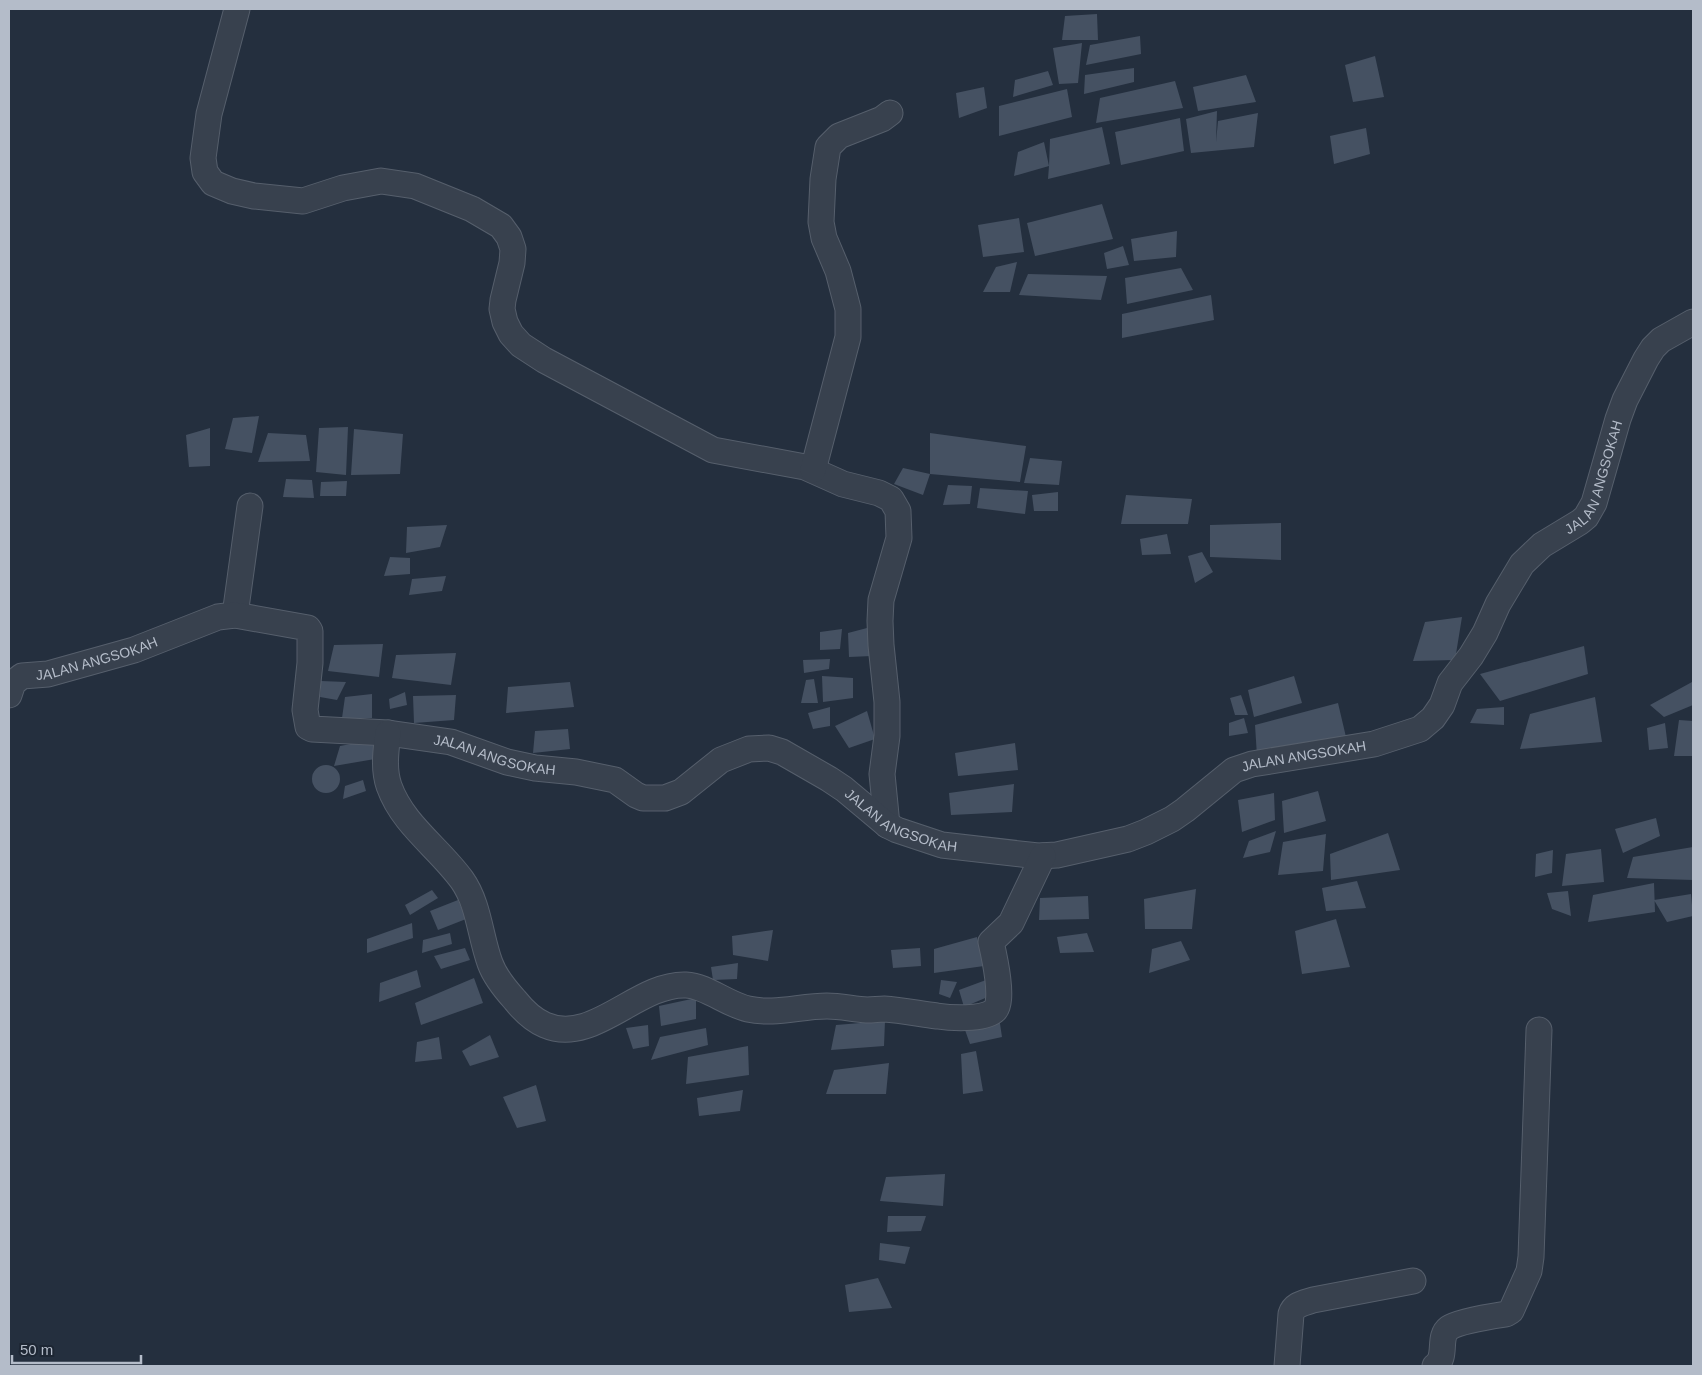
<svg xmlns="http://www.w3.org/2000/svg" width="1702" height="1375" viewBox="0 0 1702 1375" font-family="Arial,sans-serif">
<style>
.building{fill:#455162}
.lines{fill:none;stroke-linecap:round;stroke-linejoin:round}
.minor-casing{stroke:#565f6c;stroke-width:27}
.minor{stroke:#38414e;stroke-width:25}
.labels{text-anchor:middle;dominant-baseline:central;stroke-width:4;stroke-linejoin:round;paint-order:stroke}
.street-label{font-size:14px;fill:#b4bcc9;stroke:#1d2633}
</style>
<rect width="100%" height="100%" fill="#242f3e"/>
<path class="building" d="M1097 14 1098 40H1062L1065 16Z
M1140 36 1141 54 1086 65 1090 45Z
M1082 43 1078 83 1059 84 1053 48Z
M1375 56 1384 97 1353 102 1345 65Z
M1134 68V82L1084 94 1085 75Z
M1048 71 1053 85 1013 97 1015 80Z
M1246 75 1256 102 1198 111 1193 87Z
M1175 81 1183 108 1096 123 1100 98Z
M984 87 987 108 959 118 956 93Z
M1067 89 1072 117 999 136V106Z
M1217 111 1216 142 1218 121 1258 113 1254 147 1191 153 1186 119Z
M1180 118 1184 151 1121 165 1115 132Z
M1102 127 1110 164 1048 179 1049 166 1014 176 1018 152 1044 142 1049 166 1050 139Z
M1366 128 1370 154 1334 164 1330 136Z
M1102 204 1113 239 1035 256 1027 223Z
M1019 218 1024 252 983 257 978 225Z
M1177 231 1176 257 1134 261 1131 239Z
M1123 246 1129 265 1107 269 1104 253Z
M1017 262 1010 292H983L996 267Z
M1181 268 1193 290 1127 304 1125 278Z
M1028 274 1107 276 1101 300 1019 295Z
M1211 295 1214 320 1122 338V314Z
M259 416 252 453 225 449 233 418Z
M348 427 346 475 316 472 319 428Z
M210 428V466L189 467 186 435Z
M354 429 403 434 400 474 351 475Z
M268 433 306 435 310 461 258 462Z
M930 433 1026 446 1020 482 930 474Z
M1030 458 1062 461 1059 485 1024 483Z
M903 468 930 474 923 495 894 484Z
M286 479 312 480 314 498 283 497Z
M347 481 346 496H320L321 482Z
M948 485 972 486 970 504 943 505Z
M980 488 1028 491 1025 514 977 508Z
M1058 492V511H1034L1032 495Z
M1126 495 1192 499 1188 524H1121Z
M1281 523V560L1210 557V525Z
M447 525 440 547 406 553 407 527Z
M1167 534 1171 554 1142 555 1140 539Z
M1202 552 1213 572 1195 583 1188 556Z
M390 557 410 558V574L384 576Z
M446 576 442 591 409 595 412 579Z
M1462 617 1455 660 1413 661 1425 622Z
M867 628 872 656 849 657 848 633Z
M842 629 840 649 820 650V632Z
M383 644 379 677 328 671 334 645Z
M1584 646 1588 674 1500 701 1480 674Z
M456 653 451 685 392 678 396 655Z
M830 659 829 669 804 673 803 660Z
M822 676 853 678V698L823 702Z
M1294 676 1302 703 1254 717 1248 690Z
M814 679 818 703H801L806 680Z
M321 681 346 682 337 700 320 697Z
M570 682 574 707 506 713 508 687Z
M1692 682 1693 705 1664 717 1650 705Z
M405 692 407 705 390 709 389 699Z
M372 694V718H342L345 697Z
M456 695 454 720 414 723 413 696Z
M1241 695 1248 715H1235L1230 698Z
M1595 697 1602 742 1520 749 1530 714Z
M1338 703 1346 737 1257 756 1255 725Z
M830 707V726L813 729 808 713Z
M1504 707V725L1470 723 1477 709Z
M867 711 875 739 849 748 835 726Z
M1244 718 1248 733 1229 736V723Z
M1679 720 1693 721V756H1674Z
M1665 723 1668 748 1649 750 1647 728Z
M568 729 570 749 533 753 535 731Z
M372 740 375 759 334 766 340 746Z
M1015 743 1018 770 958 776 955 753Z
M312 779a14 14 0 1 1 28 0a14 14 0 1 1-28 0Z
M363 780 366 791 343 799 345 786Z
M1014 784 1012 812 951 815 949 793Z
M1318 791 1326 821 1284 833 1282 801Z
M1274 793 1275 820 1242 832 1238 800Z
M1656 818 1660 836 1623 853 1615 829Z
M1276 831 1270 852 1243 858 1249 841Z
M1388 833 1400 870 1331 880 1330 854Z
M1326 834 1323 871 1278 875 1283 842Z
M1693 847V880L1627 878 1633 857Z
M1601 849 1604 882 1562 886 1566 854Z
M1553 850 1552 873 1535 877 1536 854Z
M1357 881 1366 908 1326 911 1322 888Z
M1654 883 1655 912 1588 922 1593 895Z
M1196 889 1192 929H1145L1144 899Z
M432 890 438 898 410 915 405 905Z
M1568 891 1571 916 1552 909 1547 893Z
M1691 894 1693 916 1667 922 1654 900Z
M1088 896 1089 919 1039 920 1040 898Z
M458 900 466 919 438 930 430 911Z
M1336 919 1350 967 1302 974 1295 931Z
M412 923 413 938 367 953V939Z
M773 930 768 961 733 955 732 936Z
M450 933 452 944 422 953 423 940Z
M1087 933 1094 952 1060 953 1057 937Z
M977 937 984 966 934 973V949Z
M1181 941 1190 960 1149 973 1152 949Z
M465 948 470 960 441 969 434 956Z
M920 948 921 966 893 968 891 950Z
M738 963 737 979 713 980 711 967Z
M417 970 421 987 379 1002 380 983Z
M474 978 483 1003 421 1025 415 1003Z
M941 980 957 982 950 998 939 994Z
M986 980 990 996 964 1007 959 990Z
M696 998V1019L661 1026 659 1006Z
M999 1017 1002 1037 970 1044 965 1030Z
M885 1021 884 1046 831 1050 836 1025Z
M648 1025 649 1046 633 1049 626 1028Z
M706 1028 708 1045 651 1060 660 1037Z
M490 1035 499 1057 470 1066 462 1051Z
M439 1037 442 1059 415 1062 417 1042Z
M748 1046 749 1075 686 1084 688 1057Z
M976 1051 983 1091 963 1094 961 1054Z
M889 1063 886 1094H826L834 1070Z
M536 1085 546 1121 517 1128 503 1097Z
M743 1090 740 1111 699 1116 697 1098Z
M945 1174 943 1206 880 1201 886 1177Z
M888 1216H926L921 1231 887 1232Z
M880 1243 910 1247 905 1264 879 1260Z
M878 1278 892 1308 849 1312 845 1285Z"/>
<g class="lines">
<g class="minor-casing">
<g id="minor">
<path d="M237 9 209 114 203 158 205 172 213 183 232 191 254 196 303 201 343 188 381 181 415 186 472 209 501 226 509 237 513 249 512 263 503 300 502 309 505 322 511 334 521 345 544 360 713 450 805 467 843 484 879 493 891 499 898 511 899 538 881 600 880 621 881 645 887 702V736L882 774 887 825"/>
<path d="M813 470 848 337V309L838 271 824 238 821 222 823 179 828 147 839 136 882 119 890 113"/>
<path d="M235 615 250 506"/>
<path id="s1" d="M9 695 13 683 22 676 48 674 134 650 218 617 235 615 308 628 310 631V663L305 710 308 727 312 729 388 733 451 742 507 762 535 768 576 772 615 780 636 795 643 798H665L681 792 721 760 749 749 769 748 782 752 829 779 844 789 887 825 897 830 942 845 1038 856 1057 855 1128 839 1146 832 1172 819 1185 810 1234 770 1252 764 1374 744 1420 729 1433 718 1442 705 1450 683 1471 656 1485 633 1498 604 1522 564 1542 545 1580 522 1586 517 1594 503 1618 419 1625 400 1646 359 1653 348 1661 340 1693 322"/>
<path d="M388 733C386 750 383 768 389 786 403 825 438 847 462 880 479 904 480 936 490 963 495 977 505 989 515 1000 523 1010 533 1020 545 1025 593 1046 637 983 686 985 707 986 726 1004 748 1009 774 1015 800 1006 827 1006 840 1006 853 1009 867 1010 873 1010 879 1009 884 1009 902 1010 920 1014 937 1016 951 1018 982 1020 994 1011 1005 1003 994 955 991 942L1011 923 1043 856"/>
<path d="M1287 1366 1291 1314C1294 1304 1304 1303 1313 1300L1413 1281"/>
<path d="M1435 1366C1448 1357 1437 1337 1449 1328 1459 1321 1493 1316 1506 1314L1511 1311 1529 1271 1531 1257 1539 1030"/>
</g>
</g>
<use href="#minor" class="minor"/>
</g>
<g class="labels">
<g class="street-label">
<text stroke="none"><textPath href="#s1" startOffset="1930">JALAN ANGSOKAH</textPath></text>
<text stroke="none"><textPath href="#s1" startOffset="101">JALAN ANGSOKAH</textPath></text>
<text stroke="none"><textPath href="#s1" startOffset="611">JALAN ANGSOKAH</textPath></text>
<text stroke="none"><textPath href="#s1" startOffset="1496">JALAN ANGSOKAH</textPath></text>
<text stroke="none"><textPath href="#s1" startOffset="1061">JALAN ANGSOKAH</textPath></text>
</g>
</g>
<rect width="1702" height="1375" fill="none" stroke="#b4bcc9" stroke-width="20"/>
<path d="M12 1355v8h129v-8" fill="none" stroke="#b4bcc9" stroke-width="2.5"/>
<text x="20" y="1355" font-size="15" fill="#b4bcc9" stroke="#1d2633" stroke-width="4" paint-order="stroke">50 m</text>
</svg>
